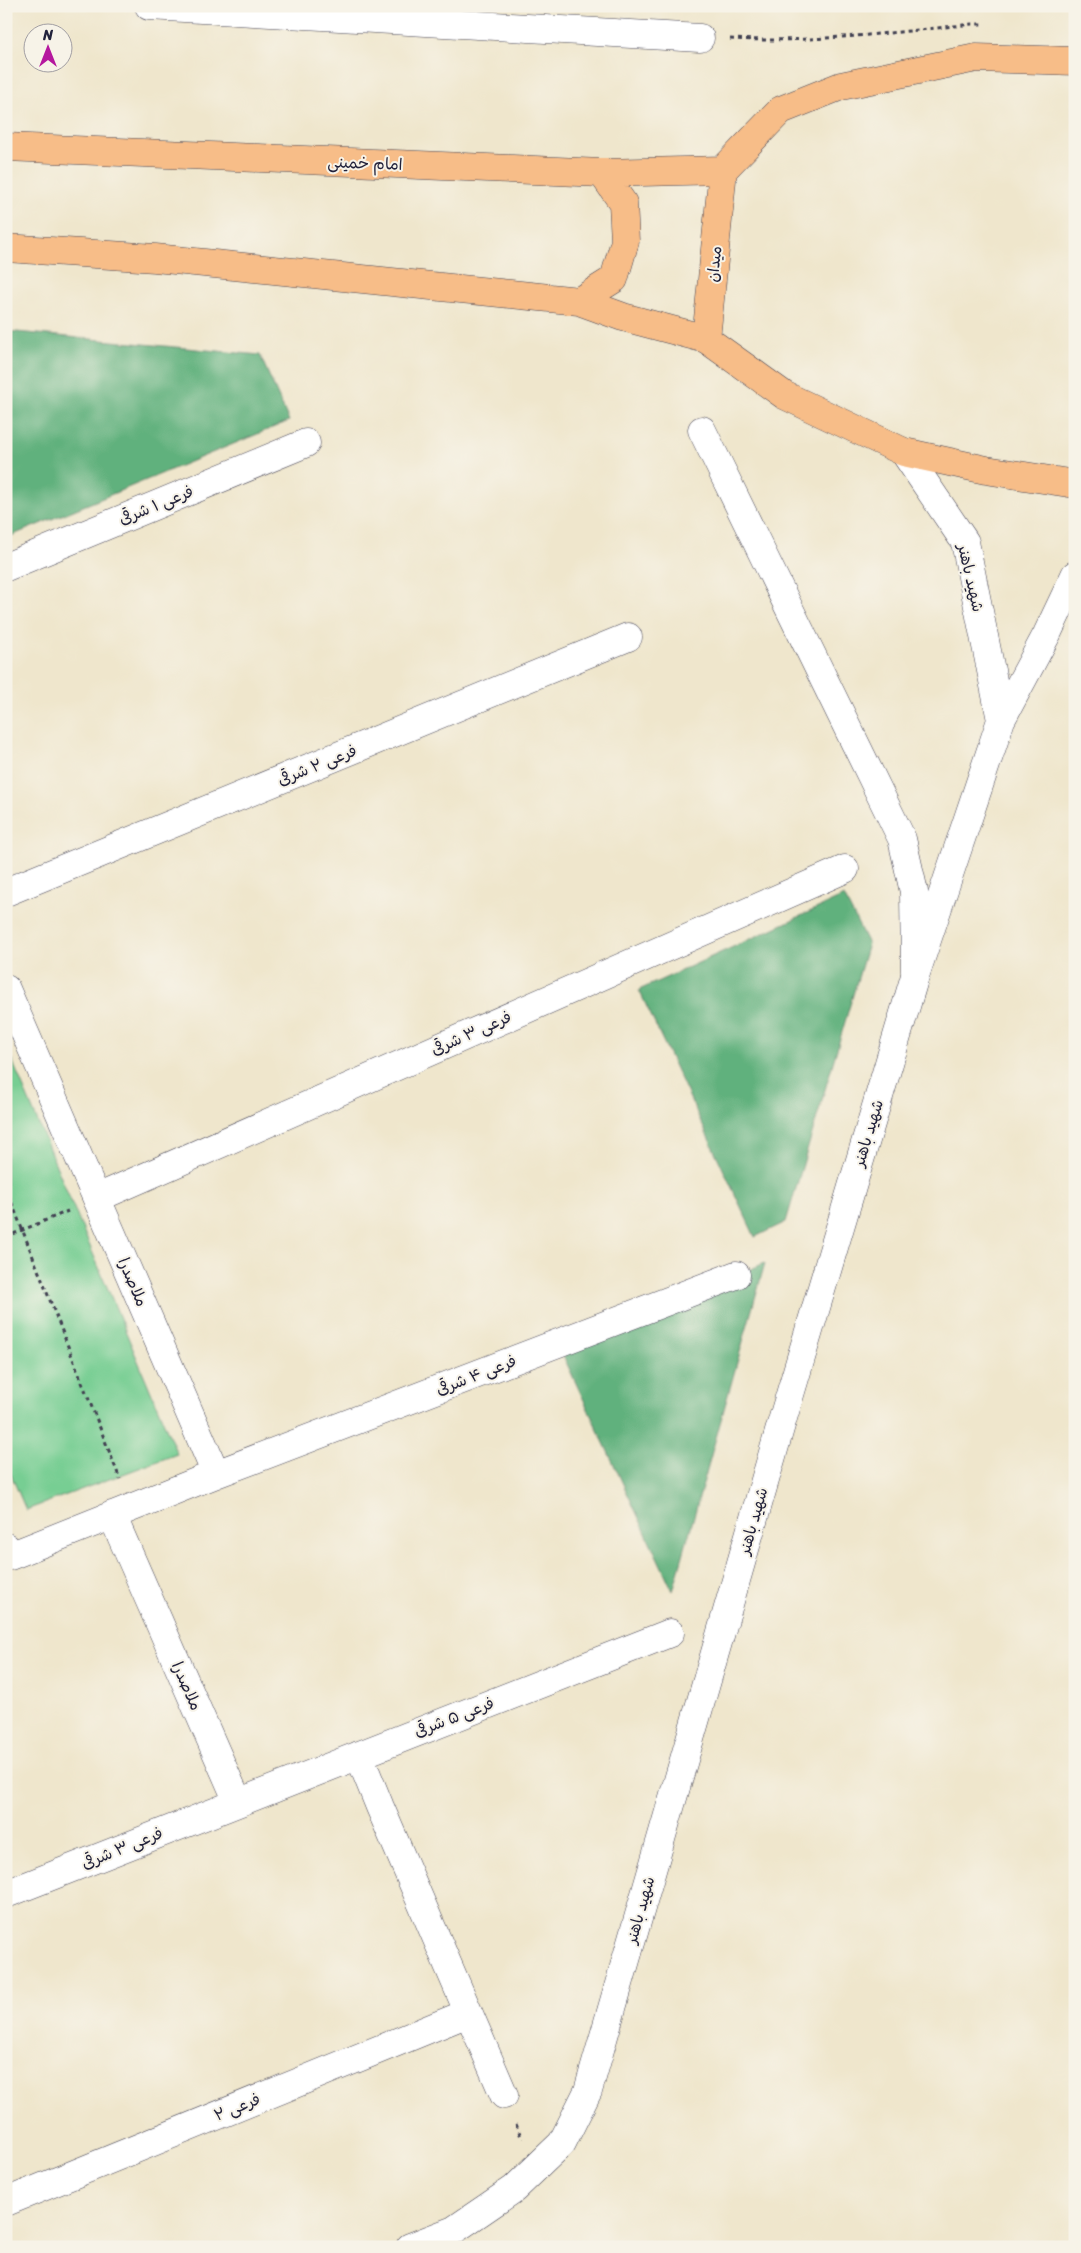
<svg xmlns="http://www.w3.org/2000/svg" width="1081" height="2253" viewBox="0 0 1081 2253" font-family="Sriracha,'Playpen Sans Arabic',sans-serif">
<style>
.green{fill:#77ce93;stroke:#4c7867}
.forest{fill:#61b17d;stroke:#426a5c}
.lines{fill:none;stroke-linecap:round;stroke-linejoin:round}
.minor-casing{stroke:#413f51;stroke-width:29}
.tertiary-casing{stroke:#413f51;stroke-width:29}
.primary-casing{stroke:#413f51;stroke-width:29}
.path{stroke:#413f51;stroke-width:3;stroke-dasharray:4 4;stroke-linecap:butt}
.minor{stroke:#fff;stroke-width:28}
.tertiary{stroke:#fff;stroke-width:28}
.primary{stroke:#f7bd88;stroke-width:28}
.labels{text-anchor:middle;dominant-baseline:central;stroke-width:4;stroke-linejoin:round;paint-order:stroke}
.street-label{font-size:16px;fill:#22223b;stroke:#f7f3e8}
</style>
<rect width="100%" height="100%" fill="#f7f3e8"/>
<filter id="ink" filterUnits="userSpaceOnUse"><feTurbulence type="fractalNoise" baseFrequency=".02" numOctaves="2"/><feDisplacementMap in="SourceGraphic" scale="10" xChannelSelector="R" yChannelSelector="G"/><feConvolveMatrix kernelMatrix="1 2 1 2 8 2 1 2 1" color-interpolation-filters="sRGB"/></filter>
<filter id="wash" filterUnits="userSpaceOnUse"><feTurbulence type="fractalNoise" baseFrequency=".0096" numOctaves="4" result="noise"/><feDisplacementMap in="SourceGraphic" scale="20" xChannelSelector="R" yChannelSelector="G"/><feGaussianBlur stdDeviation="1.12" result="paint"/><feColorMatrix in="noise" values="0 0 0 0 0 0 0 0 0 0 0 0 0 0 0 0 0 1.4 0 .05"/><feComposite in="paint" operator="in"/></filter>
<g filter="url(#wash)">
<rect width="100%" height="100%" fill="#efe6cc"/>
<path class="green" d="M6 1046 177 1454 26 1510 6 1463Z"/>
<path class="forest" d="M6 331 260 355 289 421 6 538Z
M844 896 868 944 786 1222 755 1237 639 990Z
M765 1263 673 1591 560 1349Z"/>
</g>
<g filter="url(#ink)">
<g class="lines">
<g class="minor-casing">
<path id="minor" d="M149 6 700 38
M702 430 902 839 914 892 915 971
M6 567 306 443
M6 892 628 637
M6 989 216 1474 10 1556 6 1547
M97 1198 845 869
M216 1474 736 1275
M112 1515 238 1802
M359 1755 380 1807 504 2095
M6 1894 670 1633
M6 2202 468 2013"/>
</g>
<g class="tertiary-casing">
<path id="tertiary" d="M904 452 965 542 1001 720
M410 2247 454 2230 514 2189 562 2143 588 2091 783 1418 915 976 1001 720 1047 634 1075 575"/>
</g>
<g class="primary-casing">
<path id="primary" d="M6 147 602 173 723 170
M6 248 155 258 579 301 623 317 706 339 784 395 904 452 986 470 1075 484
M579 301 614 279 625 241 623 203 602 173
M706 339 723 170 781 110 841 86 976 58 1075 61"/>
</g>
<path class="path" d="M730 39C811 43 892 33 972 24H983
M6 1188 120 1479
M6 1237 68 1211
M516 2124 522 2139"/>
<use href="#minor" class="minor"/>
<use href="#tertiary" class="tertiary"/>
<use href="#primary" class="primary"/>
</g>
</g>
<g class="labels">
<g class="street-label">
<text transform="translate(365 163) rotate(2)">امام خمینی</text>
<text transform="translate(714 264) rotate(-84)">میدان</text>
<text transform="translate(156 505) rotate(-22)">فرعی ۱ شرقی</text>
<text transform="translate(971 578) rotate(77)">شهید باهنر</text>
<text transform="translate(317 765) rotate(-22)">فرعی ۲ شرقی</text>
<text transform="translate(471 1033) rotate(-24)">فرعی ۳ شرقی</text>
<text transform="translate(868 1133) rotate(-73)">شهید باهنر</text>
<text transform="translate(133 1282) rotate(67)">ملاصدرا</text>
<text transform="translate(476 1375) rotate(-21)">فرعی ۴ شرقی</text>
<text transform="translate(753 1521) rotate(-74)">شهید باهنر</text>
<text transform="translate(187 1686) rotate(66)">ملاصدرا</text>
<text transform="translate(454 1717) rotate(-21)">فرعی ۵ شرقی</text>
<text transform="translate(122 1848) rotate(-22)">فرعی ۳ شرقی</text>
<text transform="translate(640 1910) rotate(-74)">شهید باهنر</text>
<text transform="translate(237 2107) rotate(-22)">فرعی ۲</text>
</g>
</g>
<rect width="1081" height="2253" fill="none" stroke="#f7f3e8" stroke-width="25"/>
<g transform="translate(48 48)"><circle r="24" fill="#f7f3e8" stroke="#a29fa3"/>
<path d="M0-4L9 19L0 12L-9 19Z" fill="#b5179e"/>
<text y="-8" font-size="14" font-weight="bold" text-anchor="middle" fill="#22223b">N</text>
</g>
</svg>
